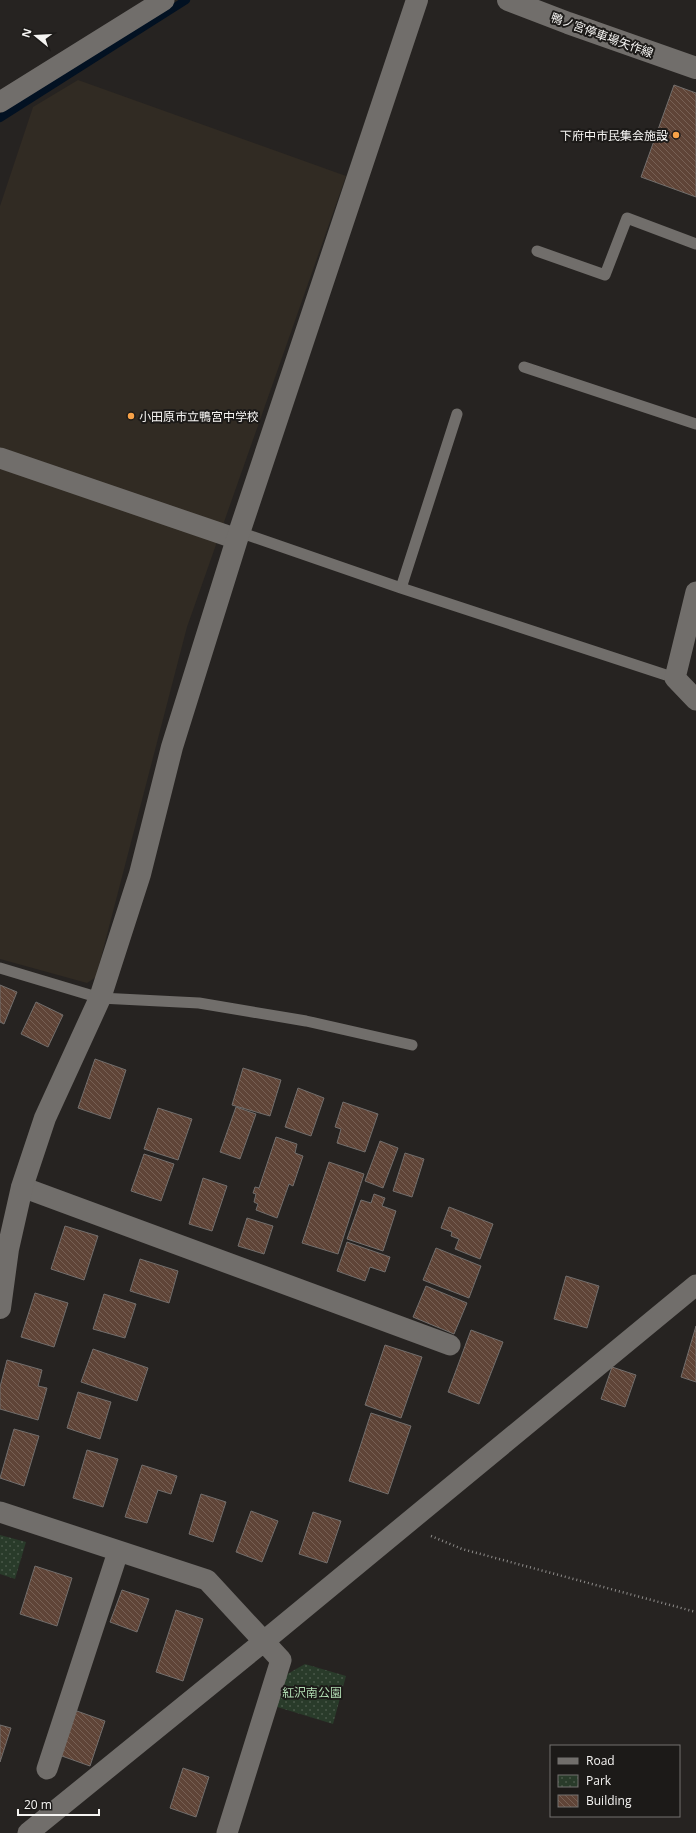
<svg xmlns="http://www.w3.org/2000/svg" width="696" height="1833" viewBox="0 0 696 1833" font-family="'Open Sans','Noto Sans JP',sans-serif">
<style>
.built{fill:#312b23}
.park{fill:url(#park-dots)}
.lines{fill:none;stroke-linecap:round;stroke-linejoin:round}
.stream{stroke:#021122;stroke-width:8}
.building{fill:url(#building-back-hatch);stroke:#726e6c}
.path{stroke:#8f8d8b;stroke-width:2.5;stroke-dasharray:1 3;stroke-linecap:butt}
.service{stroke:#716e6b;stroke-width:11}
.minor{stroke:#716e6b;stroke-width:21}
.tertiary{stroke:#716e6b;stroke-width:22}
.secondary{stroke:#716e6b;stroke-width:22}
.poi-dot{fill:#f7a248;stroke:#1c1a18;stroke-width:1.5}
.labels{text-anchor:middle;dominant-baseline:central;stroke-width:4;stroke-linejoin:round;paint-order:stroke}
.street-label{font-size:12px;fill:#f5f4f2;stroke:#1c1a18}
.poi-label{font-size:12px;fill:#f5f4f2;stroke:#1c1a18;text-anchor:end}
.park-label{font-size:12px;fill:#b1ddb3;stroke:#1c1a18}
</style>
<defs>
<pattern id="park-dots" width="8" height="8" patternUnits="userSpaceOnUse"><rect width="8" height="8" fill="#293b2a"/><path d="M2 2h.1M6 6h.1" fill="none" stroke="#495849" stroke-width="1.8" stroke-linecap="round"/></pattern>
<pattern id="building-back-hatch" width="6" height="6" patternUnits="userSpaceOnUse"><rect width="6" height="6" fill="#5f4437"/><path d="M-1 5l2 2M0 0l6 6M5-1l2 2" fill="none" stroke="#776054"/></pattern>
</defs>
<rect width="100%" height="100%" fill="#262321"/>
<path class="built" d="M78 80 346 176 187 627 96 977 87 983 0 959V206L33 107Z"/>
<path class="park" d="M0 1535 26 1542 15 1579 0 1574Z
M305 1664 346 1676 333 1724 274 1706 282 1677Z"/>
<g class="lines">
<path class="stream" d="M0 118 186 0"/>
</g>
<path class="building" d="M674 85 696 93V197L641 177Z
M0 985 17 992 4 1024 0 1022Z
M36 1002 63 1015 48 1047 21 1034Z
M95 1059 126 1070 110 1119 78 1108Z
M243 1068 281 1080 270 1116 232 1105Z
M298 1088 324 1098 311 1136 285 1127Z
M343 1102 378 1114 365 1152 337 1143 341 1129 335 1127Z
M236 1107 256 1114 240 1159 220 1152Z
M158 1108 192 1119 178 1160 144 1149Z
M276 1137 297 1144 295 1153 303 1156 293 1186 289 1184 277 1218 256 1210 258 1204 254 1202 256 1194 253 1193 255 1187 259 1188Z
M380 1141 398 1148 383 1188 365 1181Z
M405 1153 424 1159 412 1197 393 1191Z
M144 1154 174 1164 161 1201 131 1191Z
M329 1162 364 1174 338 1254 302 1243Z
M203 1178 227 1186 212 1231 189 1224Z
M374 1194 385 1198 382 1206 396 1211 383 1251 347 1239 361 1200 371 1203Z
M449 1207 493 1224 480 1259 455 1249 459 1239 451 1236 452 1232 441 1228Z
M247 1218 273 1226 264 1254 238 1246Z
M65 1226 98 1236 84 1280 51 1269Z
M347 1242 390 1257 385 1272 370 1267 365 1281 337 1271Z
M436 1248 481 1266 469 1298 423 1280Z
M140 1259 178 1271 169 1303 130 1291Z
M566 1276 599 1286 587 1328 554 1319Z
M426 1286 467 1303 454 1334 413 1317Z
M35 1293 68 1303 54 1347 21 1337Z
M104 1294 136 1304 125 1338 93 1329Z
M696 1326V1382L681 1377Z
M471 1330 503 1342 479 1404 448 1392Z
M385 1345 422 1357 401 1418 365 1405Z
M93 1349 148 1368 137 1401 81 1382Z
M7 1360 42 1370 38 1386 47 1388 38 1420 0 1409V1387Z
M612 1367 636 1375 625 1407 601 1399Z
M78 1392 111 1402 100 1439 67 1428Z
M371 1413 411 1426 388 1494 349 1481Z
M14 1429 39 1436 24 1486 0 1478Z
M87 1450 118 1459 103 1507 73 1498Z
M142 1465 177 1476 171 1494 158 1490 147 1523 125 1517Z
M201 1494 226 1502 213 1542 189 1534Z
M251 1511 278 1521 262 1562 236 1552Z
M313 1512 341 1521 327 1563 299 1554Z
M35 1566 72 1578 57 1626 20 1614Z
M122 1590 149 1599 137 1632 110 1622Z
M176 1610 203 1619 183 1681 156 1672Z
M74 1710 105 1721 90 1766 59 1755Z
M0 1725 11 1728 0 1762Z
M183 1768 209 1777 196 1817 170 1808Z"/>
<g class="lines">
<path class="path" d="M431 1536 462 1549 696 1612"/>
<path class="service" d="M537 251 605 275 627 218 696 244
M524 367 696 424
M239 532 401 588 675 678
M401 588 457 414
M0 968 100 998 199 1003 306 1021 412 1045"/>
<path class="minor" d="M0 102 164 0
M0 458 237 539
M696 592 675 678 696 700
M22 1187 450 1345
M0 1512 207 1580 281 1660 227 1833
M47 1769 118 1552
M28 1833 263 1642 696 1285"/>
<path class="tertiary" d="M0 1308 8 1249 22 1187 45 1118 100 998 140 874 172 747 237 539 417 0"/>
<path class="secondary" d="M508 0 568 23 696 68"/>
</g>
<g class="poi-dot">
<circle cx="676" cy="135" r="4"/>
<circle cx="131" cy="416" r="4"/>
</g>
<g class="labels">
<g class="street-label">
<text transform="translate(602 35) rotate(20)">鴨ノ宮停車場矢作線</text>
</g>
<g class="poi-label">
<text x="668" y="135">下府中市民集会施設</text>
<text x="139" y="416" text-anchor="start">小田原市立鴨宮中学校</text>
</g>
<g class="park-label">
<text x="312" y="1692">紅沢南公園</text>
</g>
</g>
<rect x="550" y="1745" width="130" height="72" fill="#1c1a18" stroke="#73716f"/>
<rect x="558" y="1758" width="20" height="6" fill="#716e6b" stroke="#73716f"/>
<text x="586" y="1765" font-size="12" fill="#f5f4f2">Road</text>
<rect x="558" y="1775" width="20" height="12" fill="url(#park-dots)" stroke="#73716f"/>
<text x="586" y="1785" font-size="12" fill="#f5f4f2">Park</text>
<rect x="558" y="1795" width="20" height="12" fill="url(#building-back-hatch)" stroke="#73716f"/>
<text x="586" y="1805" font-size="12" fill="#f5f4f2">Building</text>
<g transform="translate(36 36) rotate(288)" stroke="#1c1a18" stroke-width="3" paint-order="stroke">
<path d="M0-3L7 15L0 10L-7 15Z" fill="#f5f4f2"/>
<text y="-6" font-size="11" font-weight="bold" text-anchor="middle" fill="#f5f4f2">N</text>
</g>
<path d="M18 1809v6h81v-6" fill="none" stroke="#f5f4f2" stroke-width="2"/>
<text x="24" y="1809" font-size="12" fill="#f5f4f2" stroke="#1c1a18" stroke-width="3" paint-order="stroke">20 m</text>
</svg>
